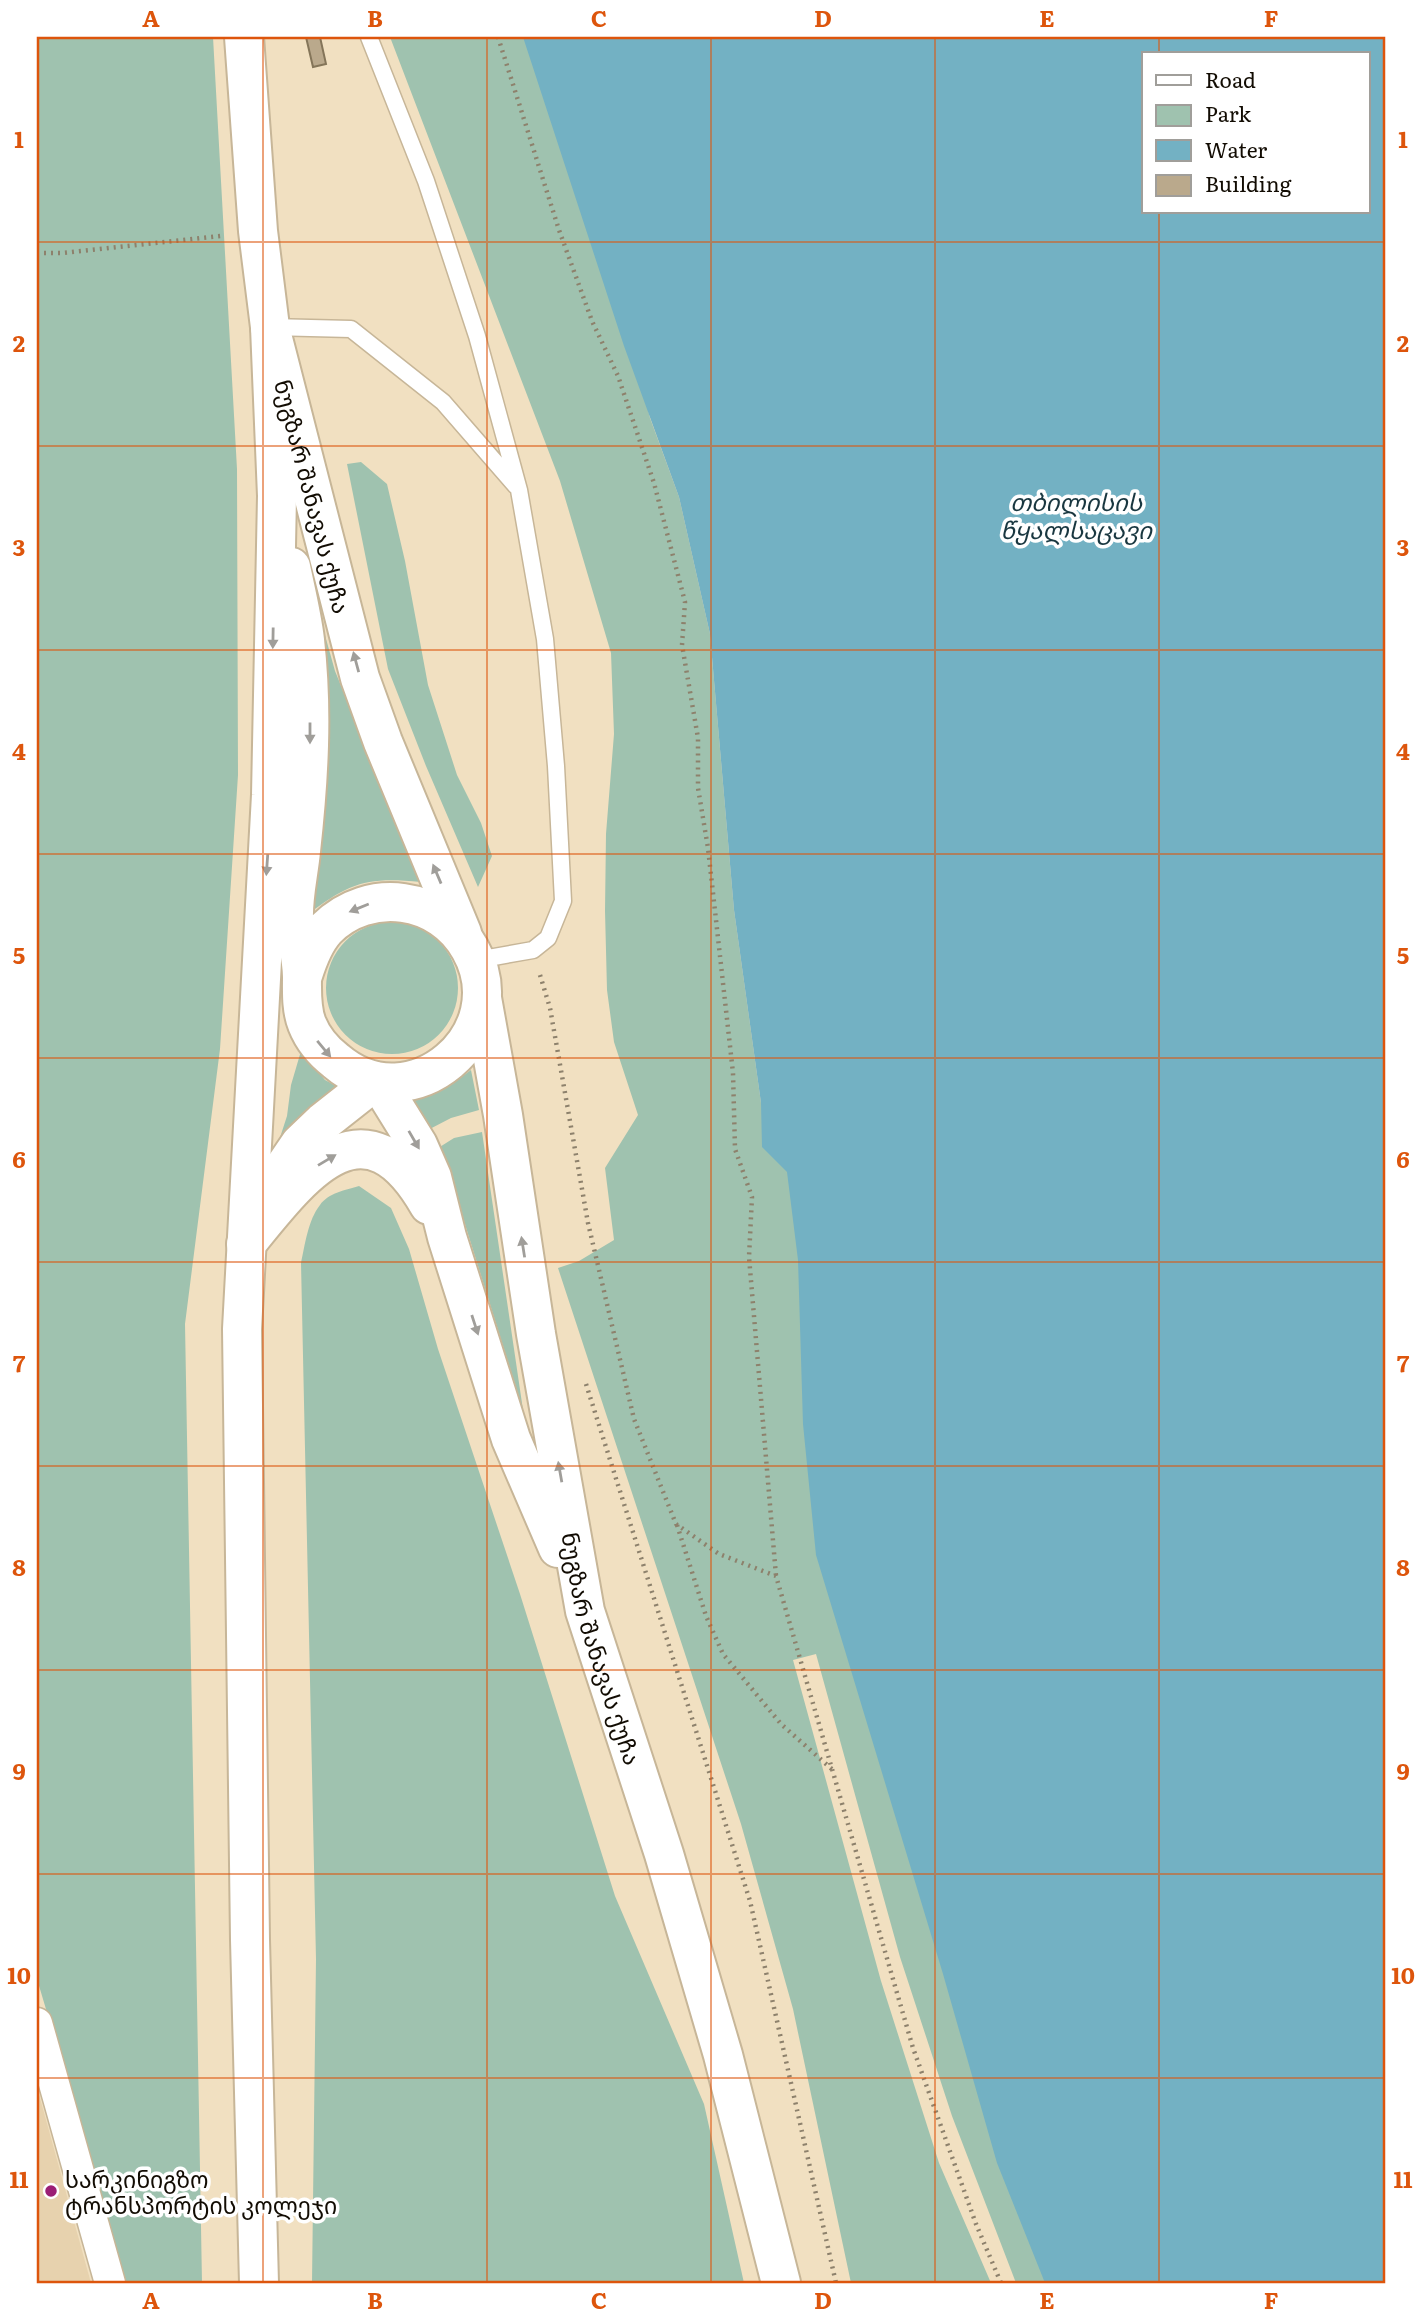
<svg xmlns="http://www.w3.org/2000/svg" width="1422" height="2320" viewBox="0 0 1422 2320" font-family="Literata,'Noto Sans Georgian',serif">
<style>
.built{fill:#e7d2ae}
.green{fill:#9fc2af}
.water{fill:#73b1c3;fill-rule:evenodd}
.building{fill:#baa98c;stroke:#847559;stroke-width:2}
.lines{fill:none;stroke-linecap:round;stroke-linejoin:round}
.service-casing{stroke:#c7b698;stroke-width:19}
.minor-casing{stroke:#c7b698;stroke-width:33}
.secondary-casing{stroke:#c7b698;stroke-width:42}
.path{stroke:#8d816c;stroke-width:4.5;stroke-dasharray:2 5;stroke-linecap:butt}
.service{stroke:#fff;stroke-width:16}
.minor{stroke:#fff;stroke-width:30}
.secondary{stroke:#fff;stroke-width:38}
.oneway{fill:#a09e9a}
.grid{fill:none;stroke:#dd550c;stroke-width:2;stroke-opacity:0.55}
.poi-dot{fill:#9b1e75;stroke:#fff;stroke-width:2.5}
.labels{text-anchor:middle;dominant-baseline:central;stroke-width:7;stroke-linejoin:round;paint-order:stroke}
.street-label{font-size:23px;fill:#120c03;stroke:#fff}
.poi-label{font-size:23px;fill:#120c03;stroke:#fff;text-anchor:start}
.water-label{font-size:24px;font-style:italic;fill:#193740;stroke:#fff}
.neatline{fill:none;stroke:#dd550c;stroke-width:2.5}
.grid-label{font-size:23px;text-anchor:middle;font-weight:bold;fill:#dd550c}
</style>
<rect width="100%" height="100%" fill="#f1e0c1"/>
<path class="built" d="M37 2088 40 2098 91 2283H37Z"/>
<path class="green" d="M37 37H213L237 469 238 775 220 1049 185 1324 202 2283H125L100 2190 37 1979Z
M390 37H554L650 418 679 497 710 634 734 910 761 1103 774 1108 1061 2283H1016L952 2116 900 1957 816 1654 793 1660 881 1981 939 2163 991 2283H851L793 2009 741 1824 558 1268 579 1261 614 1240 605 1168 638 1115 614 1042 607 990 605 911 606 834 614 734 611 653 560 481Z
M361 462 387 484 405 561 428 685 457 775 481 823 492 856 478 887 426 766 388 669 347 464Z
M321 621 335 671 421 882C367 877 351 882 307 915Z
M326 988a66 66 0 1 1 132 0a66 66 0 1 1-132 0Z
M301 1051 325 1080 346 1091 274 1156 287 1116 291 1085Z
M471 1070 479 1110 451 1118 424 1132 401 1103 448 1087Z
M482 1132 523 1410 459 1205 435 1150 454 1138Z
M359 1186 391 1208 409 1249 438 1349 520 1594 615 1896 704 2104 744 2283H312L316 1959 301 1263C305 1245 308 1220 320 1205 328 1193 346 1190 359 1186Z"/>
<path class="water" d="M523 37H1385V2283H1045L997 2163 943 1974 816 1555 803 1424 798 1260 787 1172 762 1147 761 1103 734 910 710 634 679 497 624 346ZM1144 54H1368V212H1144Z"/>
<path class="building" d="M306 37H320L326 64 313 67Z"/>
<g class="lines">
<g class="service-casing">
<path id="service" d="M369 37 426 181 477 336 519 490 545 639 556 766 563 901 548 938 533 950 477 960
M270 327 351 329 443 402 516 486"/>
</g>
<g class="minor-casing">
<path id="minor" d="M37 2023 110 2283"/>
</g>
<g class="secondary-casing">
<g id="secondary">
<path id="s1" d="M244 37 258 231 270 327 360 678 383 742 462 933"/>
<path d="M291 567C296 591 302 615 305 640 313 711 309 780 301 851 299 873 293 897 294 919 296 938 302 958 302 977 302 992 301 1009 307 1024 313 1039 323 1051 336 1061 411 1125 518 1034 470 949 441 896 369 886 326 929 314 942 308 959 303 975"/>
<path id="s2" d="M482 998 503 1115 536 1334 585 1611 664 1854 723 2055 781 2283"/>
<path d="M379 1082 418 1145 432 1177 447 1237 511 1439 558 1548"/>
<path d="M268 1191 300 1144 323 1122 375 1081"/>
<path d="M246 1244C300 1178 363 1090 429 1205"/>
<path d="M259 2283 250 1940 242 1329 271 795 277 496 270 327"/>
</g>
</g>
<path class="path" d="M498 37 559 230 592 321 618 376 654 483 685 602 682 645 698 738V788L708 848 733 1073 735 1149 752 1197 749 1257 776 1576
M37 253H62L221 236
M540 975 550 1008 588 1223 634 1419 676 1524 719 1554 776 1576 913 2048 976 2224 1001 2283
M586 1384 750 1901 836 2283
M677 1525 706 1616 723 1654 781 1724 834 1771"/>
<use href="#service" class="service"/>
<use href="#minor" class="minor"/>
<use href="#secondary" class="secondary"/>
</g>
<defs><path id="oneway-solid" d="M-6-.8H1V-3.2L6.5 0L1 3.2V.8H-6Z" transform="scale(1.75)"/></defs>
<g class="oneway">
<use href="#oneway-solid" transform="translate(273 638) rotate(91)"/>
<use href="#oneway-solid" transform="translate(356 662) rotate(-105)"/>
<use href="#oneway-solid" transform="translate(310 733) rotate(90)"/>
<use href="#oneway-solid" transform="translate(267 865) rotate(94)"/>
<use href="#oneway-solid" transform="translate(437 874) rotate(-113)"/>
<use href="#oneway-solid" transform="translate(359 908) rotate(158)"/>
<use href="#oneway-solid" transform="translate(324 1049) rotate(50)"/>
<use href="#oneway-solid" transform="translate(414 1140) rotate(60)"/>
<use href="#oneway-solid" transform="translate(327 1160) rotate(-31)"/>
<use href="#oneway-solid" transform="translate(523 1247) rotate(-99)"/>
<use href="#oneway-solid" transform="translate(475 1325) rotate(72)"/>
<use href="#oneway-solid" transform="translate(560 1472) rotate(-100)"/>
</g>
<path class="grid" d="M263 37V2283M487 37V2283M711 37V2283M935 37V2283M1159 37V54M1159 212V2283M37 242H1385M37 446H1385M37 650H1385M37 854H1385M37 1058H1385M37 1262H1385M37 1466H1385M37 1670H1385M37 1874H1385M37 2078H1385"/>
<circle class="poi-dot" cx="51" cy="2191" r="7"/>
<g class="labels">
<g class="street-label">
<text stroke="none"><textPath href="#s1" startOffset="466">ნუგზარ შანავას ქუჩა</textPath></text>
<text stroke="none"><textPath href="#s2" startOffset="662">ნუგზარ შანავას ქუჩა</textPath></text>
</g>
<g class="poi-label">
<text x="65" y="2178">სარკინიგზო<tspan x="65" dy="26">ტრანსპორტის კოლეჯი</tspan></text>
</g>
<g class="water-label">
<text x="1076" y="500">თბილისის<tspan x="1076" dy="28">წყალსაცავი</tspan></text>
</g>
</g>
<rect width="1422" height="2320" fill="none" stroke="#ffffff" stroke-width="77"/>
<rect x="1142" y="52" width="228" height="161" fill="#ffffff" stroke="#a09e9a" stroke-width="2"/>
<rect x="1156" y="75" width="35" height="10" fill="#ffffff" stroke="#a09e9a" stroke-width="2"/>
<text x="1205" y="88" font-size="21" fill="#120c03">Road</text>
<rect x="1156" y="105" width="35" height="21" fill="#9fc2af" stroke="#a09e9a" stroke-width="2"/>
<text x="1205" y="122" font-size="21" fill="#120c03">Park</text>
<rect x="1156" y="140" width="35" height="21" fill="#73b1c3" stroke="#a09e9a" stroke-width="2"/>
<text x="1205" y="158" font-size="21" fill="#120c03">Water</text>
<rect x="1156" y="175" width="35" height="21" fill="#baa98c" stroke="#a09e9a" stroke-width="2"/>
<text x="1205" y="192" font-size="21" fill="#120c03">Building</text>
<rect x="38" y="38" width="1346" height="2244" class="neatline"/>
<g class="grid-label">
<text x="151" y="27">A</text>
<text x="375" y="27">B</text>
<text x="599" y="27">C</text>
<text x="823" y="27">D</text>
<text x="1047" y="27">E</text>
<text x="1271" y="27">F</text>
<text x="19" y="148">1</text>
<text x="1403" y="148">1</text>
<text x="19" y="352">2</text>
<text x="1403" y="352">2</text>
<text x="19" y="556">3</text>
<text x="1403" y="556">3</text>
<text x="19" y="760">4</text>
<text x="1403" y="760">4</text>
<text x="19" y="964">5</text>
<text x="1403" y="964">5</text>
<text x="19" y="1168">6</text>
<text x="1403" y="1168">6</text>
<text x="19" y="1372">7</text>
<text x="1403" y="1372">7</text>
<text x="19" y="1576">8</text>
<text x="1403" y="1576">8</text>
<text x="19" y="1780">9</text>
<text x="1403" y="1780">9</text>
<text x="19" y="1984">10</text>
<text x="1403" y="1984">10</text>
<text x="19" y="2188">11</text>
<text x="1403" y="2188">11</text>
<text x="151" y="2309">A</text>
<text x="375" y="2309">B</text>
<text x="599" y="2309">C</text>
<text x="823" y="2309">D</text>
<text x="1047" y="2309">E</text>
<text x="1271" y="2309">F</text>
</g>
</svg>
